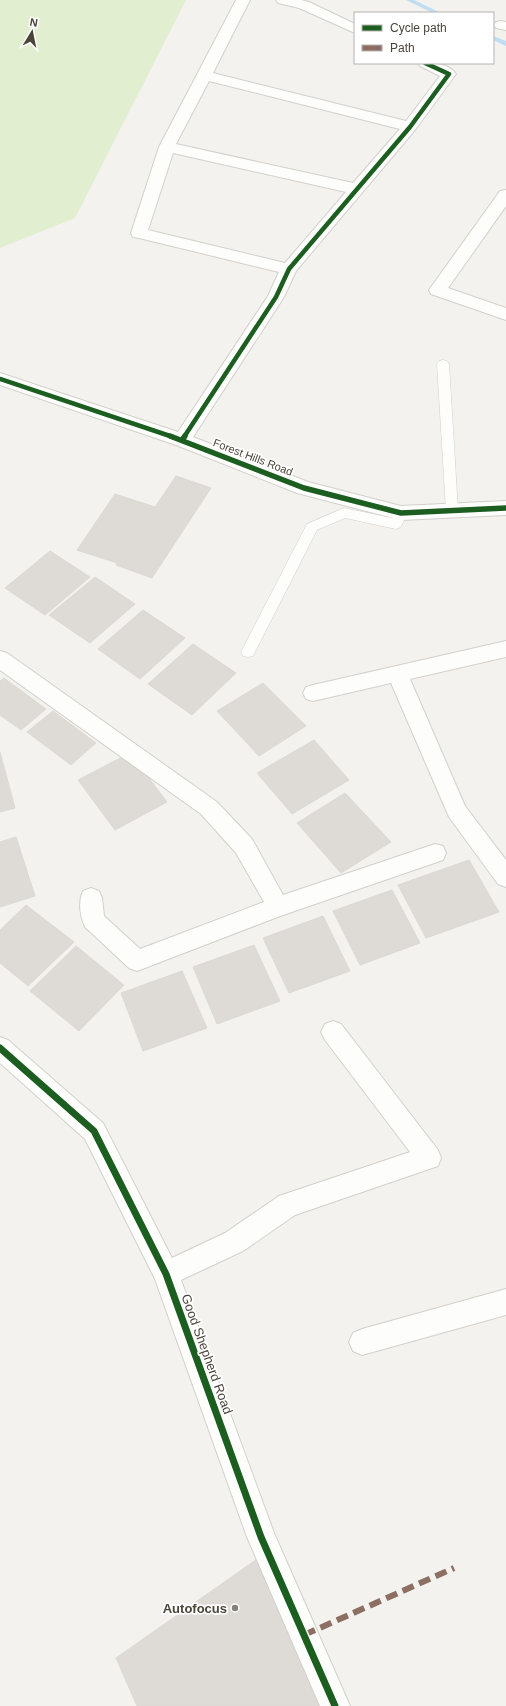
<svg xmlns="http://www.w3.org/2000/svg" width="506" height="1706" viewBox="0 0 506 1706" font-family="Helvetica,sans-serif">
<style>
.green{fill:#e1eecf}
.lines{fill:none;stroke-linecap:round;stroke-linejoin:round}
.stream{fill:#c0ddf1;fill-rule:evenodd}
.building{fill:#dedbd6;stroke:#dcd9d4}
.service-casing{stroke:#d2d0cb;stroke-width:1}
.minor-casing{stroke:#d2d0cb;stroke-width:2}
.service{fill:#fdfdfc;fill-rule:evenodd}
.minor{fill:#fdfdfc;fill-rule:evenodd}
.quiet{stroke:#8d6e63;stroke-width:6;stroke-dasharray:12 6;stroke-linecap:butt}
.cycleway-far2-casing{stroke:#fff;stroke-width:6}
.cycleway-far1-casing{stroke:#fff;stroke-width:8}
.cycleway-casing{stroke:#fff;stroke-width:10}
.cycleway-far2{stroke:#1b5e20;stroke-width:4.5}
.cycleway-far1{stroke:#1b5e20;stroke-width:5.5}
.cycleway{stroke:#1b5e20;stroke-width:7}
.poi-dot{fill:#868178;stroke:#fff;stroke-width:1.5}
.labels{text-anchor:middle;dominant-baseline:central;stroke-width:3.5;stroke-linejoin:round;paint-order:stroke}
.street-label{font-size:11px;fill:#4b4439;stroke:#fff}
.near-street-label{font-size:13px;fill:#4b4439;stroke:#fff}
.near-poi-label{font-size:13px;font-weight:bold;fill:#4b4439;stroke:#fff;text-anchor:end}
</style>
<rect width="100%" height="100%" fill="#f4f2ee"/>
<path class="green" d="M0 0H186L75 218 0 248Z"/>
<g class="lines">
<path class="stream" d="M406 0H414L441 13H433Z
M493 36 506 41V46L493 40Z"/>
</g>
<path class="building" d="M176 476 211 488 152 578 116 565Z
M115 494 155 507 117 563 77 550Z
M50 551 90 577 45 615 5 588Z
M95 577 135 604 90 643 49 615Z
M143 610 185 638 140 679 98 649Z
M193 644 236 673 192 715 148 684Z
M4 678 46 709 21 730 0 715V681Z
M263 683 306 726 259 756 217 711Z
M53 711 96 743 71 765 27 732Z
M314 740 349 780 292 814 257 773Z
M0 752 15 808 0 812Z
M130 753 167 802 115 830 78 780Z
M345 793 391 842 341 873 297 823Z
M16 837 35 896 0 907V842Z
M469 860 499 912 426 938 398 885Z
M392 890 420 943 360 965 333 911Z
M26 905 74 942 28 986 0 963V930Z
M323 916 350 971 289 993 263 938Z
M254 945 280 1001 217 1024 193 967Z
M76 946 124 985 79 1031 30 991Z
M182 971 207 1028 143 1051 121 993Z
M260 1557 325 1706H137L116 1658Z"/>
<g class="lines">
<g class="service-casing">
<path id="service" d="M443 360 447 361 449 364 458 510 457 513 452 515 447 513 446 510 437 364 439 361Z
M344 508 392 518 396 510 401 508 406 510 407 513 401 527 396 529 345 518 317 530 253 656 248 657 243 656 241 652 307 524Z"/>
</g>
<g class="minor-casing">
<path id="minor" d="M236 0H250L213 73 406 121 440 76 420 66 418 63C430 63 448 62 456 74L415 130 296 271 284 297 193 437 308 482 401 506 506 501V515L401 520 297 493 176 445 0 385V373L178 432 268 296 279 272 139 238 133 237 131 233 159 147ZM209 81 400 129 353 183 176 144ZM173 153 346 192 285 263 148 230Z
M276 0H301L309 2 355 24V33L299 8 278 3Z
M501 21 506 22V30L496 28 494 25 496 22Z
M506 190V206L448 288 506 308V320L431 294 429 290 500 191Z
M506 641V657L410 679 465 806 506 860V887L498 884 449 817 391 683 313 701 306 699 303 693 306 687 313 685Z
M0 651 7 653 217 802 252 839 283 895 435 844 443 846 446 853 443 860 283 915 137 971 129 968 85 927C80 916 78 902 83 891L91 888 99 891 102 898 104 916 140 949 264 902 236 853 201 814 0 670Z
M333 1021 341 1024 438 1150 441 1158 438 1166 295 1215 243 1251 181 1280 274 1533 350 1706H320L247 1537 155 1279 85 1139 0 1063V1037L8 1040 103 1123 172 1258 225 1233 279 1196 410 1152 325 1040 321 1032 325 1024Z
M506 1289V1315L362 1355 353 1351 349 1342 353 1333 362 1329Z"/>
</g>
<use href="#service" class="service"/>
<use href="#minor" class="minor"/>
<path class="quiet" d="M304 1635 454 1568"/>
<g class="cycleway-far2-casing">
<path id="cycleway-far2" d="M0 379 173 437
M184 437 276 297 289 269 410 127 449 74 425 63"/>
</g>
<g class="cycleway-far1-casing">
<path id="cycleway-far1" d="M170 436 304 488 401 513 506 508
M182 440 185 436"/>
</g>
<g class="cycleway-casing">
<path id="cycleway" d="M0 1048 94 1131 166 1274 261 1537 335 1706"/>
</g>
<use href="#cycleway-far2" class="cycleway-far2"/>
<use href="#cycleway-far1" class="cycleway-far1"/>
<use href="#cycleway" class="cycleway"/>
</g>
<circle class="poi-dot" cx="235" cy="1608" r="4"/>
<g class="labels">
<g class="street-label">
<text transform="translate(253 457) rotate(21)">Forest Hills Road</text>
</g>
<g class="near-street-label">
<text transform="translate(207 1354) rotate(70)">Good Shepherd Road</text>
</g>
<g class="near-poi-label">
<text x="227" y="1608">Autofocus</text>
</g>
</g>
<rect x="354" y="12" width="140" height="52" fill="#ffffff" stroke="#b7b4b0"/>
<rect x="362" y="25" width="20" height="6" fill="#1b5e20" stroke="#b7b4b0"/>
<text x="390" y="32" font-size="12" fill="#4b4439">Cycle path</text>
<rect x="362" y="45" width="20" height="6" fill="#8d6e63" stroke="#b7b4b0"/>
<text x="390" y="52" font-size="12" fill="#4b4439">Path</text>
<g transform="translate(32 32) rotate(10)" stroke="#ffffff" stroke-width="3" paint-order="stroke">
<path d="M0-3L7 15L0 10L-7 15Z" fill="#4b4439"/>
<text y="-6" font-size="11" font-weight="bold" text-anchor="middle" fill="#4b4439">N</text>
</g>
</svg>
